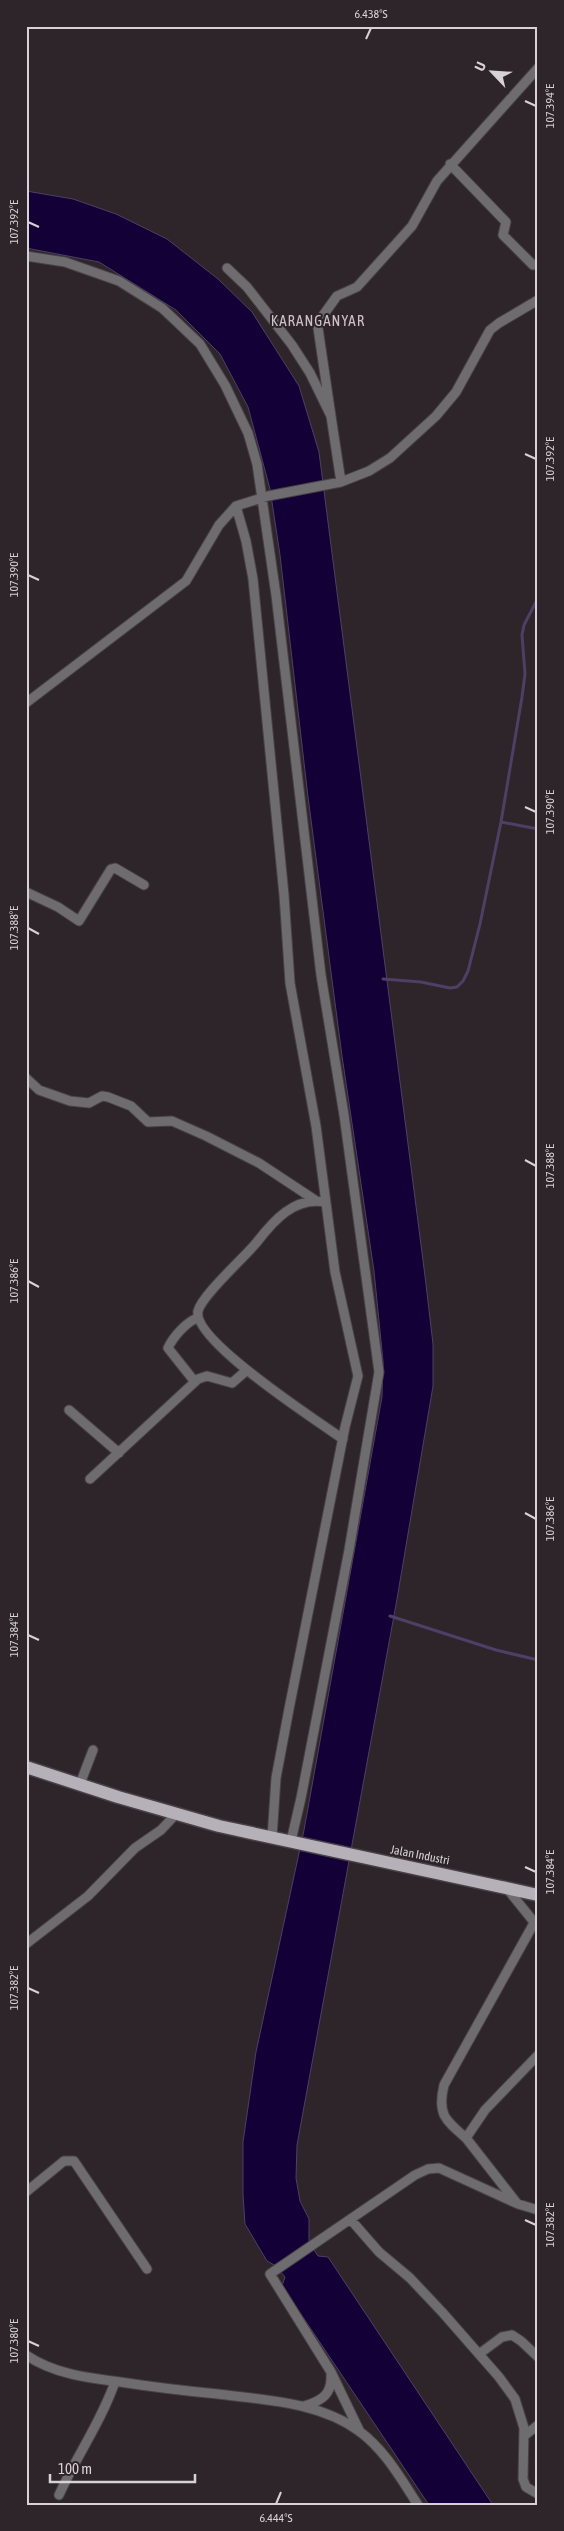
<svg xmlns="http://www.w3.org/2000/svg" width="564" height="2531" viewBox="0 0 564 2531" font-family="'Asap Condensed',sans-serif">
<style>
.water{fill:#130036;stroke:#4e3f66}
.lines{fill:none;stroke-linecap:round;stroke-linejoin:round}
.stream{stroke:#4e3f66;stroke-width:3}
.street-casing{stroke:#484145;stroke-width:11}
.primary-casing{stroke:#484145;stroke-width:15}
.street{stroke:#6f6c70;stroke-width:9}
.primary{stroke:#b6b1b8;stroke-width:12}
.ticks{fill:none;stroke:#d7d2d5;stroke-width:2}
.labels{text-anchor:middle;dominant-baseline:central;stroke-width:4;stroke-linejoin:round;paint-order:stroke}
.street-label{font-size:12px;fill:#d7d2d5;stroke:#2d252a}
.quarter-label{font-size:15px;letter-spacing:1px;fill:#ccc1c7;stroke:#2d252a}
.neatline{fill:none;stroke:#d7d2d5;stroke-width:2}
.ticks-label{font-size:12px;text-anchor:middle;fill:#d7d2d5}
</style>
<rect width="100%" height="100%" fill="#2d252a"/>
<path class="water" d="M26 191 73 199 116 214 167 239 218 279 252 312 299 386 319 452 425 1276 433 1344V1386L397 1599 297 2145 296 2178 300 2201 309 2219V2242L318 2256 328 2257 493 2505H429L282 2286 285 2277 276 2266 267 2261 245 2224 243 2195V2142L256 2052 304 1830 382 1397 383 1361 374 1271 342 1056 308 797 280 555 270 489 248 407 220 354 176 310 99 262 26 248Z"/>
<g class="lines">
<path class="stream" d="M501 822 538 829
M383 979 421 982 450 988 457 987 463 981 468 971 480 924 501 822 522 697 525 674 522 635 524 625 538 598
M390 1616 496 1650 538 1660"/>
<g class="street-casing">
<path id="street" d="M450 164 506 222 503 235 533 265
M26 256 65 262 119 281 162 308 179 324 200 344 225 385 248 433 257 464 276 595 321 975 344 1115 379 1372 349 1550 301 1798 291 1841
M227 268 247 287 292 345 310 373 331 416 341 482
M331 416 318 328 319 321 337 296 357 287 412 226 437 181 538 68
M236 506 246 541 253 579 284 895 290 983 316 1126 335 1272 358 1376 345 1427 289 1709 276 1778 272 1838
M26 703 186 581 219 525 236 506 268 496 341 482 369 471 390 458 436 416 456 392 490 330 499 323 538 300
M26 892 58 907 79 921 111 869 115 868 144 885
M26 1078 39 1090 70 1101 89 1103 102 1096 108 1097 131 1106 148 1122 172 1121 206 1136 259 1163 315 1200
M325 1202C294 1197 274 1220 257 1242 245 1257 202 1295 198 1311 192 1340 317 1421 343 1439
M195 1382 168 1348C173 1337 187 1321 198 1318
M69 1410 119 1453
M90 1479 198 1379 207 1376 232 1383 247 1370
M80 1784 93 1750
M505 1886 538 1927
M26 1944 88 1896 135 1848 161 1830 176 1814
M466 2138C445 2120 437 2114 444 2085L534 1923
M26 2192 64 2161H74L147 2269
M516 2202 466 2138 485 2110 538 2055
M351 2220 379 2252 410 2278 443 2313 499 2377 515 2399 524 2428 523 2479 526 2487 538 2494
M479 2354 502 2337 512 2335 521 2341 538 2357
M26 2355C54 2374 88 2378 120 2382 153 2387 185 2391 218 2394 265 2400 319 2402 359 2431 385 2450 401 2479 418 2505
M304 2406C322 2401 332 2394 331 2375
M360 2432 331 2372 270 2274 415 2175 428 2169 439 2168 518 2204 538 2210
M524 2436 538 2425
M59 2495C77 2455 100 2424 115 2382"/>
</g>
<g class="primary-casing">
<path id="primary" d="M26 1767 118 1797 219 1826 538 1895"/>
</g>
<use href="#street" class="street"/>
<use href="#primary" class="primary"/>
</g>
<path class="ticks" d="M366 39 371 28M525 101 536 106M28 222 39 227M525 454 536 459M28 575 39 580M525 807 536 812M28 928 39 934M525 1160 536 1166M28 1281 39 1287M525 1513 536 1519M28 1635 39 1640M525 1867 536 1872M28 1988 39 1993M525 2220 536 2225M28 2341 39 2346M276 2504 281 2492"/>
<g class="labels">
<g class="street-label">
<text transform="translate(420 1855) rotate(11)">Jalan Industri</text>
</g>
<g class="quarter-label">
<text x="318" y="320">KARANGANYAR</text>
</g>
</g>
<rect width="564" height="2531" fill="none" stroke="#2d252a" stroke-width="55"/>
<g transform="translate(492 72) rotate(295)" stroke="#2d252a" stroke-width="4" paint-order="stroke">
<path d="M0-4L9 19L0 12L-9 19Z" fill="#d7d2d5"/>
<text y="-8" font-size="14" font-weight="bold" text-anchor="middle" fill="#d7d2d5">U</text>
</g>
<path d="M50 2474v8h145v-8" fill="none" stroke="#d7d2d5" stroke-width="2.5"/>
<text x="58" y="2474" font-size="15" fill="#d7d2d5" stroke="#2d252a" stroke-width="4" paint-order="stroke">100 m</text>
<rect x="28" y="28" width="508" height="2476" class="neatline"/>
<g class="ticks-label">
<text x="371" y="18">6.438°S</text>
<text transform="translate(550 106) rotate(-90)" y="4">107.394°E</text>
<text transform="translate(14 222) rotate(-90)" y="4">107.392°E</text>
<text transform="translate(550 459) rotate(-90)" y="4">107.392°E</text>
<text transform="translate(14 575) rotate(-90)" y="4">107.390°E</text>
<text transform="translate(550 812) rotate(-90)" y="4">107.390°E</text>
<text transform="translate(14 928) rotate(-90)" y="4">107.388°E</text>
<text transform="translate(550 1166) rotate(-90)" y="4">107.388°E</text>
<text transform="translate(14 1281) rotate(-90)" y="4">107.386°E</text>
<text transform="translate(550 1519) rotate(-90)" y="4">107.386°E</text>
<text transform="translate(14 1635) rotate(-90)" y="4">107.384°E</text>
<text transform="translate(550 1872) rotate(-90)" y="4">107.384°E</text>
<text transform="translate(14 1988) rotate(-90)" y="4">107.382°E</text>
<text transform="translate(550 2225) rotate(-90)" y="4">107.382°E</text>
<text transform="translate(14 2341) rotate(-90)" y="4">107.380°E</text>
<text x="276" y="2522">6.444°S</text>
</g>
</svg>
